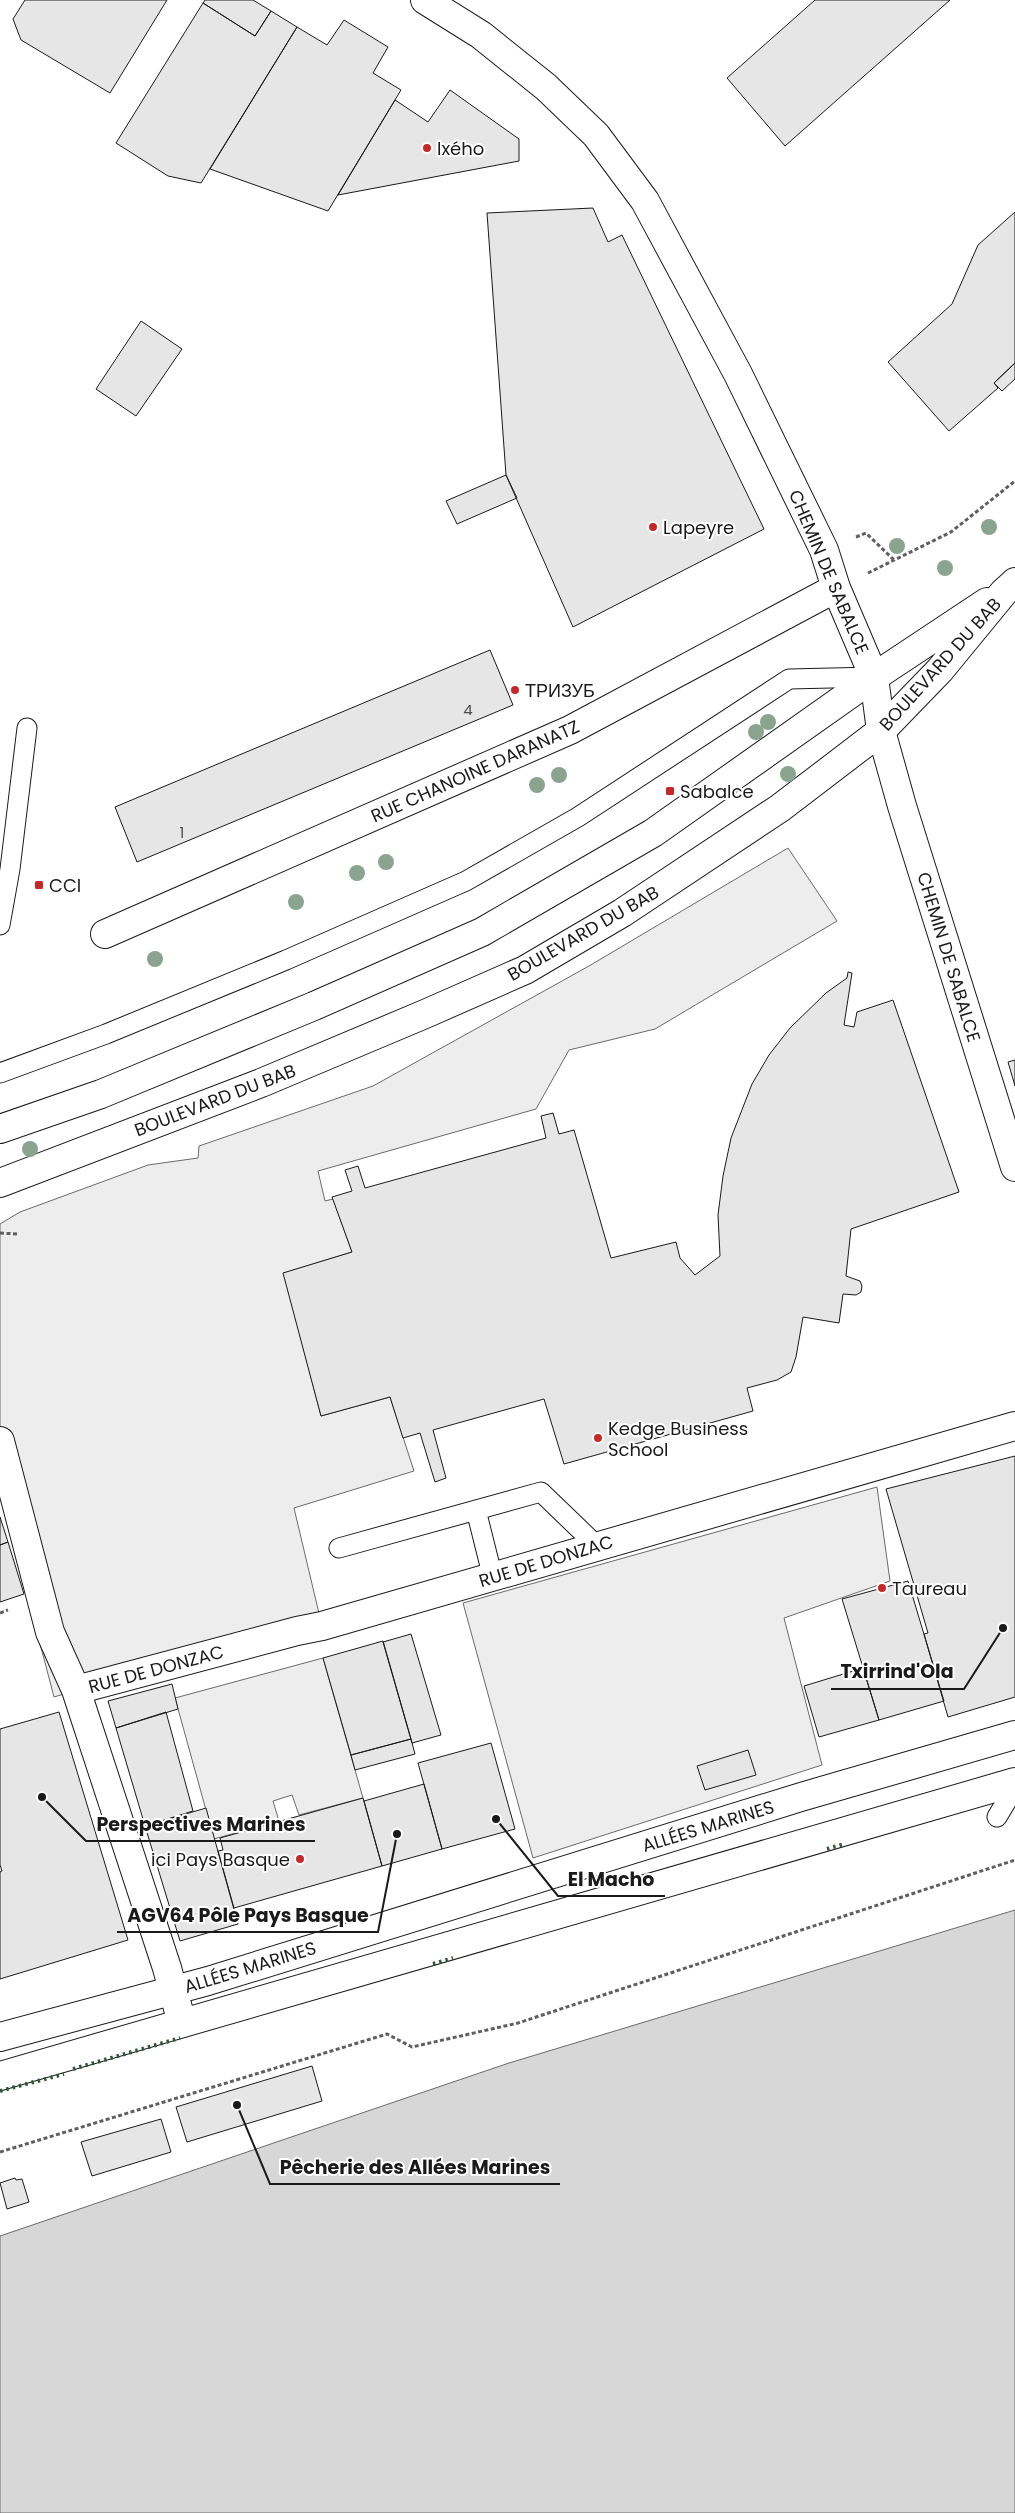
<svg xmlns="http://www.w3.org/2000/svg" width="1015" height="2513" viewBox="0 0 1015 2513" font-family="Poppins,sans-serif">
<style>
.built{fill:#ededed;stroke:#6a6a6a}
.water{fill:#d7d7d7;stroke:#6a6a6a}
.building{fill:#e6e6e6;stroke:#1a1a1a}
.lines{fill:none;stroke-linecap:round;stroke-linejoin:round}
.service-casing{stroke:#1a1a1a;stroke-width:21}
.minor-casing{stroke:#1a1a1a;stroke-width:30}
.secondary-casing{stroke:#1a1a1a;stroke-width:30}
.primary-casing{stroke:#1a1a1a;stroke-width:30}
.path{stroke:#5f5f5f;stroke-width:3;stroke-dasharray:4 2.5;stroke-linecap:butt}
.service{stroke:#fff;stroke-width:19}
.minor{stroke:#fff;stroke-width:28}
.secondary{stroke:#fff;stroke-width:28}
.primary{stroke:#fff;stroke-width:28}
.hedge{stroke:#2b5a34;stroke-width:4;stroke-dasharray:2.5 4;stroke-linecap:butt}
.tree{fill:#8aa48f}
.poi-dot{fill:#c62828;stroke:#fff;stroke-width:2}
.labels{text-anchor:middle;dominant-baseline:central;stroke-width:4;stroke-linejoin:round;paint-order:stroke}
.number-label{font-size:15px;fill:#4d4d4d}
.poi-label{font-size:18px;fill:#1a1a1a;stroke:#fff;text-anchor:start}
.street-label{font-size:18px;fill:#1a1a1a;stroke:#fff}
.leader{fill:none;stroke:#1a1a1a;stroke-width:2}
.callout-dot{fill:#1a1a1a;stroke:#fff;stroke-width:2}
.callout-label{font-size:19px;text-anchor:middle;font-weight:bold;fill:#1a1a1a;stroke:#fff;stroke-width:4;stroke-linejoin:round;paint-order:stroke}
</style>
<rect width="100%" height="100%" fill="#fff"/>
<path class="built" d="M788 848 837 921 655 1029 569 1050 536 1109 318 1171 325 1201 333 1199 352 1252 284 1273 321 1416 390 1397 414 1471 294 1508 322 1626 124 1676 54 1697 0 1491V1224L20 1212 148 1165 198 1158 199 1146 373 1086 589 966Z
M877 1487 890 1581 784 1618 822 1765 533 1858 463 1603Z
M323 1658 363 1798 299 1815 292 1795 273 1801 279 1821 214 1839 175 1698Z"/>
<path class="water" d="M1015 1910V2513H0V2236L509 2063Z"/>
<path class="building" d="M25 0H167L110 93 21 40 13 19Z
M205 0H253L271 11 255 36 203 3Z
M815 0H950L785 146 727 78Z
M203 3 255 36 271 11 297 27 201 183 168 176 116 143Z
M344 20 388 47 373 73 401 90 328 211 210 169 297 27 327 45Z
M450 90 519 139V161L338 195 395 100 428 122Z
M593 208 608 242 622 235 764 529 573 627 506 475 487 213Z
M1015 212V363L994 383 998 388 949 431 888 362 952 304 978 245Z
M141 321 182 349 136 416 96 389Z
M1015 363V379L1002 391 994 383Z
M506 475 517 498 457 524 446 501Z
M490 650 513 705 137 862 115 807Z
M848 972 852 973 844 1025 854 1027 857 1012 893 1000 959 1192 851 1229 846 1276 860 1281 862 1286 861 1292 856 1295 843 1294 839 1323 803 1317 796 1357 791 1372 777 1380 747 1388 753 1411 564 1464 544 1399 433 1430 446 1478 435 1482 420 1433 403 1438 390 1397 321 1416 283 1273 352 1252 332 1197 352 1191 345 1170 358 1166 365 1188 546 1138 541 1116 553 1113 559 1134 574 1130 611 1258 676 1242 680 1258 695 1275 720 1256 718 1215 723 1176 731 1138 752 1084 769 1055 790 1028 826 993 847 978Z
M1015 1060V1086L1008 1062Z
M1015 1456V1697L948 1717 924 1634 928 1633 886 1489Z
M0 1517 8 1542 0 1545Z
M8 1542 24 1594 0 1602V1545Z
M908 1581 944 1701 879 1720 842 1599Z
M411 1634 441 1735 412 1743 383 1642Z
M383 1641 411 1739 351 1755 323 1658Z
M863 1668 879 1720 819 1737 804 1686Z
M172 1684 178 1709 116 1728 108 1701Z
M59 1712 128 1940 0 1979V1872L2 1871 0 1865V1729Z
M166 1712 193 1811 145 1826 116 1728Z
M411 1739 415 1754 355 1770 351 1755Z
M491 1743 515 1829 442 1849 418 1763Z
M748 1750 756 1775 705 1790 697 1766Z
M424 1784 442 1849 382 1866 364 1801Z
M363 1798 382 1866 234 1908 218 1851 223 1850 220 1838Z
M206 1808 238 1924 180 1941 145 1826Z
M312 2066 322 2101 187 2142 176 2107Z
M161 2119 171 2152 92 2176 81 2142Z
M15 2178 16 2180 22 2179 29 2202 7 2209 0 2183Z"/>
<g class="lines">
<g class="service-casing">
<path id="service" d="M0 925 10 869 27 728
M0 1073 106 1034 286 960 466 881 578 817 789 679 874 677
M476 1510 493 1578
M339 1548 541 1492 597 1546
M997 1817 1015 1787"/>
</g>
<g class="minor-casing">
<path id="minor" d="M425 0 481 35 546 87 596 135 645 201 738 374 824 550 836 588 874 677 881 731 902 806 1015 1167
M105 934 570 730 836 588
M0 1441 50 1632 76 1690 167 1968 182 2023
M76 1690 297 1631 322 1626 1015 1426"/>
</g>
<g class="secondary-casing">
<path id="secondary" d="M0 2037 208 1981 801 1797 1015 1735
M0 2076 1015 1782"/>
</g>
<g class="primary-casing">
<path id="primary" d="M0 1129 101 1094 314 1006 482 932 653 833 874 677 987 602
M0 1183 261 1083 425 1014 525 970 622 913 780 808 881 731 940 670 1004 592 1015 582"/>
</g>
<path class="path" d="M856 537 866 533 894 560
M868 573 951 532 1015 481
M0 1233 17 1234
M0 1613 8 1610
M0 2152 387 2034 412 2047 518 2023 1015 1860"/>
<use href="#service" class="service"/>
<use href="#minor" class="minor"/>
<use href="#secondary" class="secondary"/>
<use href="#primary" class="primary"/>
<path class="hedge" d="M827 1849 844 1844
M433 1964 453 1958
M73 2069 180 2038
M0 2091 64 2074"/>
</g>
<g class="tree">
<circle cx="989" cy="527" r="8"/>
<circle cx="897" cy="546" r="8"/>
<circle cx="945" cy="568" r="8"/>
<circle cx="768" cy="722" r="8"/>
<circle cx="756" cy="732" r="8"/>
<circle cx="788" cy="774" r="8"/>
<circle cx="559" cy="775" r="8"/>
<circle cx="537" cy="785" r="8"/>
<circle cx="386" cy="862" r="8"/>
<circle cx="357" cy="873" r="8"/>
<circle cx="296" cy="902" r="8"/>
<circle cx="155" cy="959" r="8"/>
<circle cx="30" cy="1149" r="8"/>
</g>
<g class="poi-dot">
<circle cx="427" cy="148" r="5"/>
<circle cx="653" cy="527" r="5"/>
<circle cx="515" cy="690" r="5"/>
<rect x="665" y="786" width="10" height="10" rx="2.5"/>
<rect x="34" y="880" width="10" height="10" rx="2.5"/>
<circle cx="598" cy="1438" r="5"/>
<circle cx="882" cy="1588" r="5"/>
<circle cx="300" cy="1859" r="5"/>
</g>
<g class="labels">
<g class="number-label">
<text x="468" y="709">4</text>
<text x="182" y="832">1</text>
</g>
<g class="poi-label">
<text x="437" y="148">Ixého</text>
<text x="663" y="527">Lapeyre</text>
<text x="525" y="690">ТРИЗУБ</text>
<text x="680" y="791">Sabalce</text>
<text x="49" y="885">CCI</text>
<text x="608" y="1428">Kedge Business<tspan x="608" dy="21">School</tspan></text>
<text x="892" y="1588">Taureau</text>
<text x="290" y="1859" text-anchor="end">ici Pays Basque</text>
</g>
<g class="street-label">
<text transform="translate(829 572) rotate(67)">CHEMIN DE SABALCE</text>
<text transform="translate(940 664) rotate(-48)">BOULEVARD DU BAB</text>
<text transform="translate(475 771) rotate(-24)">RUE CHANOINE DARANATZ</text>
<text transform="translate(583 933) rotate(-30)">BOULEVARD DU BAB</text>
<text transform="translate(949 957) rotate(73)">CHEMIN DE SABALCE</text>
<text transform="translate(215 1100) rotate(-21)">BOULEVARD DU BAB</text>
<text transform="translate(546 1561) rotate(-17)">RUE DE DONZAC</text>
<text transform="translate(156 1669) rotate(-15)">RUE DE DONZAC</text>
<text transform="translate(708 1826) rotate(-17)">ALLÉES MARINES</text>
<text transform="translate(250 1967) rotate(-17)">ALLÉES MARINES</text>
</g>
</g>
<path class="leader" d="M1003 1628L964 1689H831M42 1797L86 1841H315M496 1819L558 1896H665M397 1834L378 1932H117M237 2105L270 2184H560"/>
<g class="callout-dot">
<circle cx="1003" cy="1628" r="5"/>
<circle cx="42" cy="1797" r="5"/>
<circle cx="496" cy="1819" r="5"/>
<circle cx="397" cy="1834" r="5"/>
<circle cx="237" cy="2105" r="5"/>
</g>
<g class="callout-label">
<text x="897" y="1678">Txirrind'Ola</text>
<text x="201" y="1831">Perspectives Marines</text>
<text x="611" y="1886">El Macho</text>
<text x="248" y="1922">AGV64 Pôle Pays Basque</text>
<text x="415" y="2174">Pêcherie des Allées Marines</text>
</g>
</svg>
